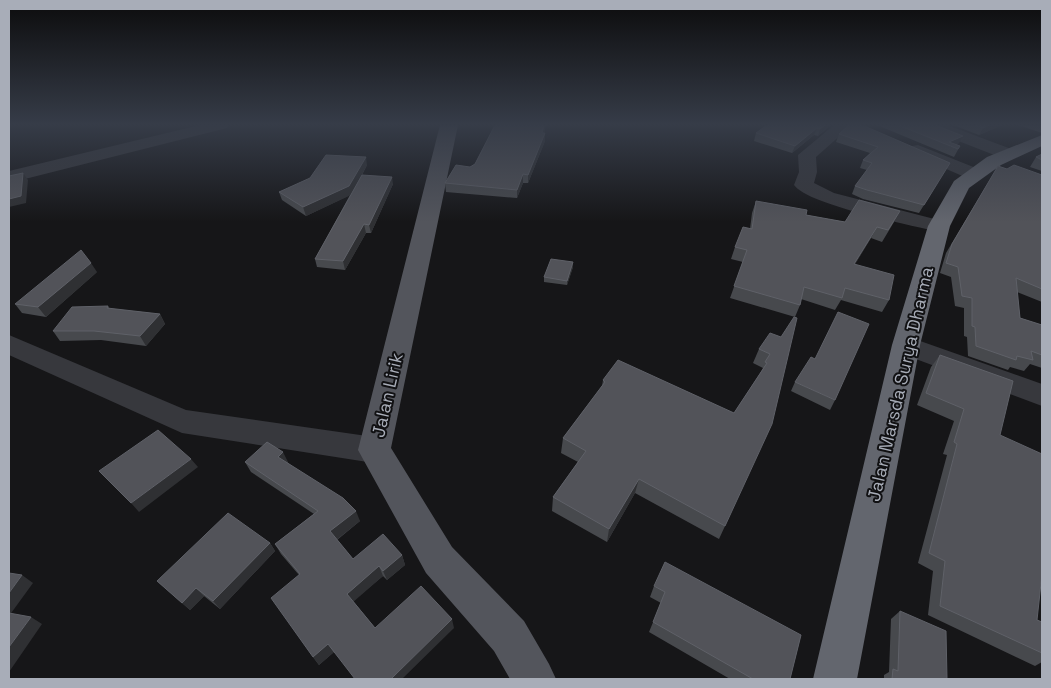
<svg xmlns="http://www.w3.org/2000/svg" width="1051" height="688" viewBox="0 0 1051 688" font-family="'Space Grotesk',sans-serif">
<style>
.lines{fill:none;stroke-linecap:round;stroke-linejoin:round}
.minor{fill:#37383d;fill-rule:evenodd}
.major{fill:#53555c;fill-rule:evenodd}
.highway{fill:#63666e;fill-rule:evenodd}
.wall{fill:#47494d}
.shaded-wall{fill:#2f3033}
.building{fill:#525359;stroke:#5f6168}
.labels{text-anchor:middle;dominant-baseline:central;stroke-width:4;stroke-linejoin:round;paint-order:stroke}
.street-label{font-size:18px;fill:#a8adb8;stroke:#111113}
</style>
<rect width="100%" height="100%" fill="#161618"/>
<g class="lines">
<path class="minor" d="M200 125H229L227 128 9 183V171Z
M834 125H852L816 157 817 172 814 183 834 193 946 222 949 226 946 230 939 232C911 225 808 205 794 185L799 172 798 155Z
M923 125H947L1014 150 1017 154 1014 158H1002L925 128Z
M918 145 981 170 983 174 981 178H967L912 154 909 150 912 146Z
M9 335 186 410 374 437 385 441 390 450 385 459 374 463 182 433 9 355Z
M906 336 1042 384V406L897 352 893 345 897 338Z"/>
<path class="major" d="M440 125H458L391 448 452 547 524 621 549 664 556 679H510L494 651 426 573 358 450Z"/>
<path class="highway" d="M1042 135V146L1001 165 969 188 950 226 920 345 857 679H813L892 345 928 226 954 181 987 157Z"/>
</g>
<path class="wall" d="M495 125H546L544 133H545V141L528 183H523L517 198 446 192 445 183 475 164Z
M831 125 818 136 814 135 792 153 754 141 756 133Z
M849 125 945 171 919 213 863 199 852 194 855 186 867 170 860 168 863 160 870 153 836 142 839 134Z
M877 125H935L959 143 956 144 960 146 954 157Z
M953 125H1002L979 135Z
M1018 125H1042V133Z
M1042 154V171L1030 167 1036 157Z
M367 165 362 175 393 184 371 233H366L345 270 317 267 315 259 350 195 306 216 282 200 279 192Z
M998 166 1007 169 1042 175V302L1017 292 1020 318 1042 325V368L1030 364 1024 371 1010 367 1008 370 968 356 967 337 964 336V308L955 306 951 277 940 273 946 253Z
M756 201 806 215 845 222H894L882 242 871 238 855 264 889 300 882 312 841 300 835 310 801 299 800 305 795 317 730 298 743 262 731 259 735 247 750 229 752 213Z
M573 267 567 285 544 282V277Z
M97 272 46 317 22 313 15 304Z
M108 306 110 309 160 314 165 324 146 346 101 340 60 341 53 331Z
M781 337 725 526 719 539 635 493 607 542 552 511 553 497 578 462 561 453 563 438 602 386 603 380 734 413 761 372 763 368 753 363 759 349Z
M940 355 1000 435 1037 620 1042 622V662L1035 666 928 615 933 571 918 563 947 455 943 454 954 421 917 405 931 367Z
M795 382 835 400 830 410 791 391Z
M245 462H288V463L360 521 337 540 353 559 402 555 405 565 387 580 383 576 353 601 375 628H454L334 652 319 665 313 657 299 575 281 554 275 544 314 514 251 472Z
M270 543 275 551 220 609 204 596 190 610 157 581Z
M654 586 801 635 790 679H730L649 632 661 603 650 597Z
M900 611 947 679H884V675L889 672 891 619Z"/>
<path class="shaded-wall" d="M544 125H546L542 141V133Z
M825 125H831L818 136 820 129Z
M989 125H1002L979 135 983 128Z
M817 128 814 135 792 153 795 146Z
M545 133V141L528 183V175Z
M963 136 959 143 951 147 949 142Z
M366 157 367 165 351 195 306 216 303 207Z
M23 173 28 180 26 203 9 207V199Z
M523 174V183L517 198V190Z
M392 177 393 184 371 233 369 225Z
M364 224 366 233 345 270 343 261Z
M877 227 871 238 848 276 854 264Z
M573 262V267L567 285V281Z
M91 263 97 272 46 317 38 307Z
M160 314 165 324 146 346 140 336Z
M283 452 288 462 283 468 278 457Z
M191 459 198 467 139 512 131 503Z
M639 479 635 493 607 542 609 529Z
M356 511 360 521 335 541 330 531Z
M270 543 275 551 220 609 213 601Z
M402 555 405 565 387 580 383 571Z
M379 566 383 576 352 603 347 594Z
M22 575 33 583 9 616V593Z
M196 588 204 596 190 610 182 603Z
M31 617 42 624 9 672V647Z
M452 619 454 628 402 679H391Z
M328 644 334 652 319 665 313 657Z"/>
<path class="building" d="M495 125H544L542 133H545L528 175 523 174 517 190 445 183 456 165 470 167 475 164Z
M767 125H825L820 129 817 128 795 146 756 133Z
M849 125H862L950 163 924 205 867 190 855 186 872 163 863 160 878 147 839 134Z
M898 125H935L963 136 949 142 960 146 958 149Z
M976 125H989L983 128Z
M1042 154V160L1036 157Z
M326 155 366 157 349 186 303 207 279 192 310 178Z
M1014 165 1042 175V289L1016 278 1020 318 1042 325V355L1031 351 1033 360 1017 356 1016 360 976 346 975 327 972 326V298L962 296 958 267 946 263 952 244 998 166 1007 169Z
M23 173 21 196 9 199V176Z
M362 175 392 177 369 225 364 224 343 261 315 259Z
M859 200 900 211 888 230 877 227 854 264 894 275 889 300 845 288 842 298 804 287 800 305 734 286 747 250 735 247 743 227 752 229 756 201 807 210 806 215 845 222Z
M81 250 91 263 38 307 15 304Z
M551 259 573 262 567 281 544 277Z
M108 306 107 308 160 314 140 336 94 331H53L72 307Z
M838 312 869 324 835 400 795 382 811 357 815 359Z
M794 317 797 318 772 424 725 526 639 479 609 529 553 497 586 451 563 438 605 382 603 380 618 360 734 413 767 363 765 362 770 354 759 349 770 333 781 337Z
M940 355 1013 381 1000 435 1042 454V574L1037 620 1042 622V653L940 606 945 561 929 553 957 444 954 442 964 409 926 393Z
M158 430 191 459 131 503 99 471Z
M267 442 283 452 278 457 343 498 356 511 330 531 353 559 383 534 402 555 383 571 379 566 347 594 375 628 421 586 452 619 391 679H355L328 644 313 657 271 598 300 574 275 544 318 511 245 462Z
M228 513 270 543 213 601 196 588 182 603 157 581Z
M665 562 801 635 790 679H753L653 622 665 592 654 586Z
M9 573 22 575 9 593Z
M900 611 946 631 947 679H892L893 669 898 671Z
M9 613 31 617 9 647Z"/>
<linearGradient id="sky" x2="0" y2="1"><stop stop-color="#0c0c0d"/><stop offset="0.56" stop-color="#363c48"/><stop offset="1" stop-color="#363c48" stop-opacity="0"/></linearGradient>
<rect width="1051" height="222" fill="url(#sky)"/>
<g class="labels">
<g class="street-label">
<text transform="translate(900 384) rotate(-77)">Jalan Marsda Surya Dharma</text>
<text transform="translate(387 395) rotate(-77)">Jalan Lirik</text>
</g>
</g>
<rect width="1051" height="688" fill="none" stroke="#a8adb8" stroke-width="20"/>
</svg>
